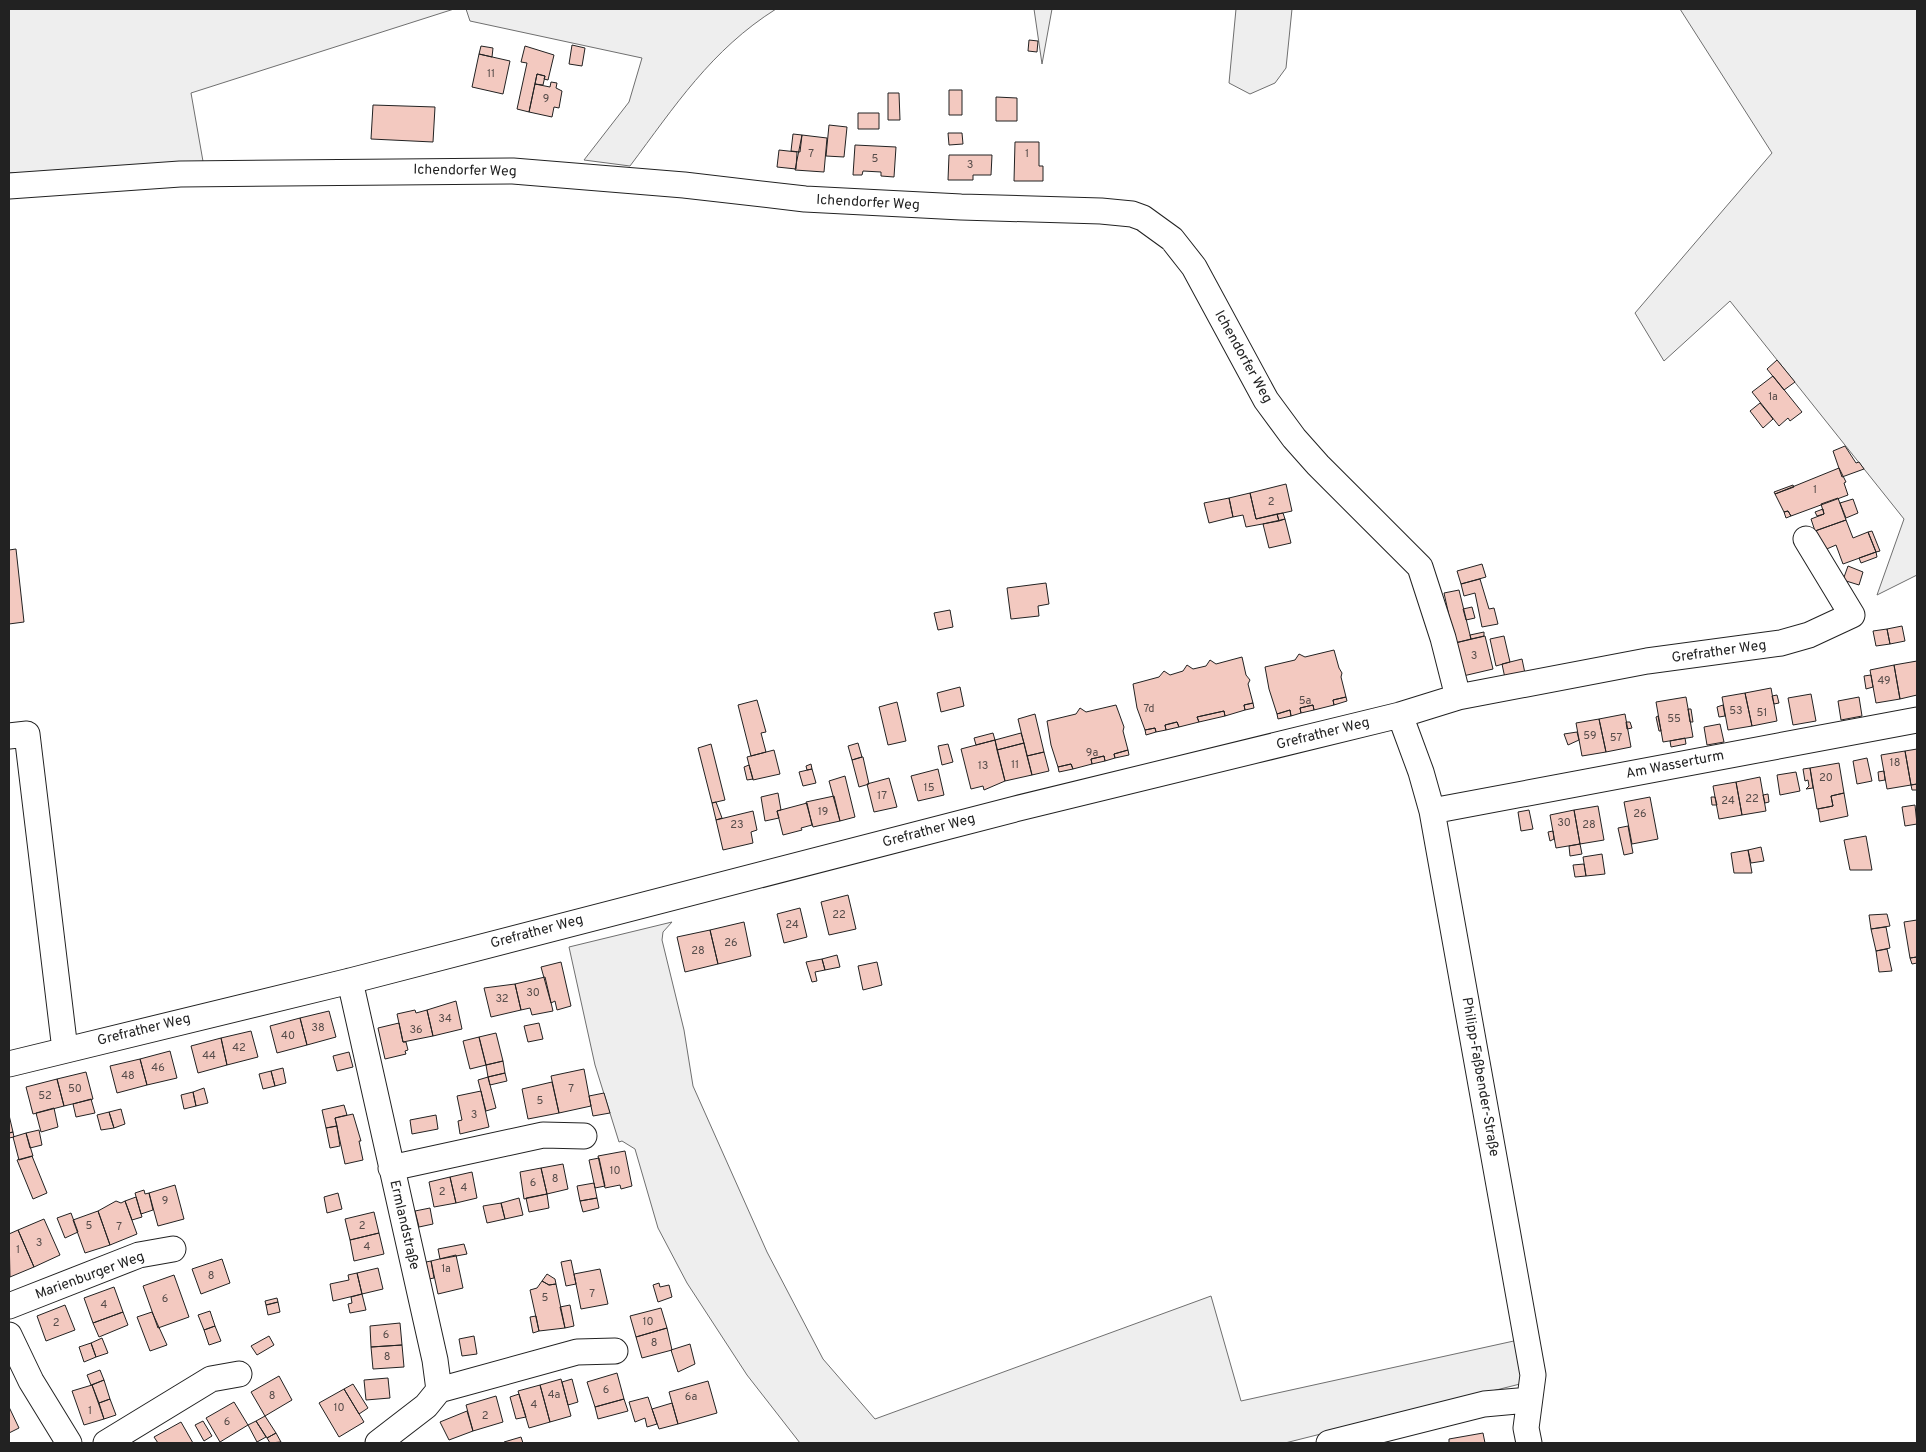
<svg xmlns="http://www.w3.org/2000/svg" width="1926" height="1452" viewBox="0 0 1926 1452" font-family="Overpass,sans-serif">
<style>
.green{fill:#eee;stroke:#6f6f6f}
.building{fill:#f3c9c0;stroke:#222}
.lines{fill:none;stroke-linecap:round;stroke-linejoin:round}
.minor-casing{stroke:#222;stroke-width:27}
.minor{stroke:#fff;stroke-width:25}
.labels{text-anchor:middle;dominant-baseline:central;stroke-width:4;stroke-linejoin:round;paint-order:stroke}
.number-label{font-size:11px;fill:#564c4a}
.street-label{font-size:14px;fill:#222;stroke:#fff}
</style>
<rect width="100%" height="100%" fill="#fff"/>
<path class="green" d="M9 9H454L191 93 204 167 9 173Z
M466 9H776C711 50 675 106 630 166L584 160 629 102 642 58 470 21Z
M1034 9H1052L1042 64Z
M1236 9H1292L1286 68 1275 83 1250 94 1229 83Z
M1680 9H1917V575L1877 595 1904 519 1730 301 1664 361 1635 313 1772 153Z
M672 922 663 932 662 940 684 1030 693 1086 767 1252 823 1359 875 1419 1211 1296 1241 1401 1532 1337 1540 1379 1285 1443H800L747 1375 687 1283 658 1228 635 1149 622 1141 619 1142 595 1065 569 947Z"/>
<path class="building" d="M1029 40 1038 41 1037 52 1028 51Z
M572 45 585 48 582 66 569 64Z
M481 46 493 48 492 57 479 54Z
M525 46 554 55 548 80 544 79 545 76 537 74 529 112 517 109 527 63 521 62Z
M479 54 510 61 503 94 472 87Z
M537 74 545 76 543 85 535 84Z
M551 82 557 83 556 88 562 91 559 108 554 107 552 117 529 112 535 84 550 87Z
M949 90H962V115H949Z
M888 93H899L900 120H888Z
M996 97 1017 98V121H996Z
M373 105 435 107 433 142 371 139Z
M858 113H879V129H858Z
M829 125 847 127 844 157 826 156Z
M948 133H962L963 144 949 145Z
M793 134 802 135 800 152 791 151Z
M802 135 827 138 824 172 795 170Z
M1015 142H1039V166H1043V181H1014Z
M855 145 896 147 894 177 881 176V172L863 171 862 175H853Z
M779 150 797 152 796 169 777 167Z
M949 155H992L991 175H973V180H948Z
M1777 360 1795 382 1784 390 1767 369Z
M1773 376 1802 412 1790 421 1788 418 1779 426 1752 392Z
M1760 403 1773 419 1763 428 1750 411Z
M1845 446 1856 463 1859 462 1864 469 1842 477 1833 451Z
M1839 468 1846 482 1844 483 1848 495 1791 516 1788 511 1784 512 1775 494Z
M1286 484 1292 511 1256 519 1250 493Z
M1793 485 1794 487 1775 494 1774 492Z
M1250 493 1256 519 1277 514 1279 521 1246 527 1243 515 1233 517 1229 498Z
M1229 498 1233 517 1209 523 1204 503Z
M1838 498 1846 520 1815 531 1811 519 1824 514 1821 504Z
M1853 499 1858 513 1846 518 1840 503Z
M1823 509 1824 514 1817 516 1815 512Z
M1788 511 1791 516 1786 518 1784 512Z
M1283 513 1285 519 1279 521 1277 514Z
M1285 519 1291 543 1269 548 1263 524Z
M1846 520 1853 538 1868 532 1876 552 1843 564 1836 545 1822 551 1815 531Z
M1872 531 1880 551 1876 552 1868 532Z
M16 549 24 622 9 624V550Z
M1876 552 1877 557 1861 563 1859 558Z
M1482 564 1486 577 1461 584 1457 571Z
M1848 566 1863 572 1859 585 1843 580Z
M1480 579 1489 609 1494 608 1498 624 1482 627 1475 593 1464 596 1461 584Z
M1046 583 1049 604 1038 606 1039 616 1011 619 1007 588Z
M1459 590 1471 639 1455 643 1444 593Z
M1472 607 1475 618 1466 620 1463 609Z
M950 610 953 627 938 630 934 613Z
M1902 626 1905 641 1890 644 1887 629Z
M1887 629 1890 644 1876 646 1873 631Z
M1484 632V636L1471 639 1470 635Z
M1485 636 1493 669 1463 676 1455 643Z
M1504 636 1510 662 1496 666 1490 639Z
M1334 650 1339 668 1342 673 1341 677 1346 697 1333 700 1334 705 1314 710 1313 705 1300 708 1301 713 1291 716 1290 710 1277 714 1269 689 1265 667 1295 660 1299 654 1305 657Z
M1242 657 1246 675 1250 680 1248 684 1253 703 1244 705 1245 710 1225 716 1224 711 1197 717 1199 722 1179 727 1177 722 1165 725 1166 730 1156 732 1155 728 1145 730 1137 708 1133 684 1159 677 1164 671 1170 675 1183 671 1187 665 1193 669 1206 666 1210 660 1216 664Z
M1522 659 1526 678 1506 683 1502 664Z
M1917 661V695L1900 699 1894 665Z
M1894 665 1900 699 1876 703 1870 670Z
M1871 675 1873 687 1866 689 1864 676Z
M960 687 964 706 941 712 937 693Z
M1771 688 1777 721 1752 726 1745 693Z
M1745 693 1752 726 1728 730 1722 697Z
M1811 694 1816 721 1793 725 1788 698Z
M1777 695 1779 703 1774 704 1772 696Z
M1346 697 1347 701 1334 705 1333 700Z
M1686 697 1693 737 1663 742 1656 702Z
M1859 697 1862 716 1841 720 1838 701Z
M757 700 766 732 761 733 766 752 751 756 738 705Z
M897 702 906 741 888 745 879 707Z
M1253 703 1254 708 1245 710 1244 705Z
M1116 705 1124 727 1123 731 1128 750 1114 754 1115 758 1105 761 1104 756 1091 759 1092 764 1073 769 1071 764 1058 767 1051 745 1047 721 1076 714 1080 708 1086 712Z
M1313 705 1314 710 1301 713 1300 708Z
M1723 705 1725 716 1719 717 1717 707Z
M1688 709H1691L1693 722H1690Z
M1290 710 1291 716 1278 719 1277 714Z
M1224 711 1225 716 1199 722 1197 717Z
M1035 714 1044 752 1027 756 1018 719Z
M1625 714 1631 747 1606 752 1599 719Z
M1658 716 1661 731H1659L1656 717Z
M1599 719 1606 752 1582 756 1576 723Z
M1177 722 1179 727 1166 730 1165 725Z
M1626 722H1630L1632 728 1627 729Z
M1720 724 1724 742 1707 745 1704 727Z
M1155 728 1156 732 1146 735 1145 730Z
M1577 732 1579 740 1568 745 1564 734Z
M993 733 995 740 976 745 974 738Z
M1021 733 1024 743 997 750 995 740Z
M1685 738 1686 744 1671 747 1670 741Z
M995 740 1005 781 984 790 983 786 971 789 961 749Z
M858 743 862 757 852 760 848 746Z
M1024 743 1032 775 1005 781 997 750Z
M711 744 725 800 712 803 698 748Z
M948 744 953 762 942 765 938 746Z
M1917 749V784L1911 785 1905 751Z
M774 750 780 774 753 780 747 757Z
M1128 750 1129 755 1115 758 1114 754Z
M1905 751 1911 785 1887 789 1881 755Z
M1044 752 1049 771 1032 775 1027 756Z
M1104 756 1105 761 1092 764 1091 759Z
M862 757H863L869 784 859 787 852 760Z
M1867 758 1872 781 1857 784 1853 761Z
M1839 763 1844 793 1831 796 1833 806 1817 809 1810 768Z
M811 764 812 769 807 770 806 766Z
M1071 764 1073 769 1059 772 1058 767Z
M749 765 753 779 747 780 744 767Z
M1810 768 1813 788 1806 789 1809 786 1808 780 1805 781 1803 769Z
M812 769 816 783 803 786 799 772Z
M938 769 944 795 918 801 911 776Z
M1884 771 1885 780 1879 781 1878 772Z
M1796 772 1800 791 1780 795 1777 775Z
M845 776 855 817 840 821 829 781Z
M1760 777 1766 811 1742 815 1736 782Z
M889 778 897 807 874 812 867 784Z
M1736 782 1742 815 1719 819 1713 786Z
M1917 784V790H1912L1911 785Z
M778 793 781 810 777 811 779 818 765 821 761 797Z
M1844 793 1848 816 1820 822 1818 809 1833 806 1831 796Z
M1768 794 1769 802 1765 803 1763 795Z
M834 796 840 821 813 827 806 802Z
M1650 797 1658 839 1632 844 1624 802Z
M1711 797H1715L1717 805H1712Z
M716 802 722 818 716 820 712 803Z
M807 803 812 825 801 828 802 830 783 835 777 811Z
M1915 805 1917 824 1905 826 1902 807Z
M1598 806 1604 840 1580 844 1574 810Z
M1529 810 1533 829 1521 831 1518 812Z
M1574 810 1580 844 1556 848 1550 815Z
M753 811 757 830 751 832 753 843 723 850 716 820Z
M1628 826 1633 853 1624 855 1618 828Z
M1553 831 1554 839 1550 841 1548 832Z
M1866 836 1872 870H1850L1844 840Z
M1580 844 1582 854 1570 856 1569 846Z
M1761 847 1764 861 1751 863 1748 850Z
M1748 850 1752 873H1734L1731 853Z
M1602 854 1605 874 1586 876 1583 857Z
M1584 864 1586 876 1575 877 1573 865Z
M848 895 856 929 829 935 821 902Z
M800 908 807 937 784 943 777 914Z
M1887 914 1890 926 1871 929 1869 915Z
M1917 920V957L1910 958 1904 922Z
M744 922 751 956 718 964 710 930Z
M1886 927 1890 948 1876 951 1871 929Z
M710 930 718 964 685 972 677 937Z
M1887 949 1892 971 1879 972 1876 951Z
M837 955 840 967 825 970 822 959Z
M1917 957V963L1912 964 1910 958Z
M822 959 825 970 815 972 817 981 812 982 806 962Z
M561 962 571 1006 557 1010 555 1001 551 1003 541 967Z
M877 962 882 985 863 990 858 966Z
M545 977 553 1011 532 1015 530 1008 521 1010 515 984Z
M515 984 521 1010 491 1017 484 988Z
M456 1001 462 1029 433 1036 427 1010Z
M415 1010 416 1013 427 1010 433 1036 403 1042 397 1014Z
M329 1011 336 1037 307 1045 300 1018Z
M300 1018 307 1045 277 1053 270 1026Z
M399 1023 403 1042H406L408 1050 405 1051 406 1054 385 1059 378 1028Z
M539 1023 543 1039 528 1042 524 1026Z
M251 1031 258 1057 227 1065 221 1038Z
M496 1033 503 1061 486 1065 479 1037Z
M479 1037 486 1065 470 1069 463 1041Z
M221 1038 227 1065 198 1073 191 1046Z
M170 1051 177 1078 147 1085 140 1059Z
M349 1052 353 1067 337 1071 333 1056Z
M140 1059 147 1085 117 1093 110 1066Z
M503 1061 505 1073 488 1077 486 1065Z
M283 1068 286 1083 275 1086 271 1071Z
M584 1069 591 1106 559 1113 551 1076Z
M271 1071 275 1086 263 1089 259 1074Z
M86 1072 93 1099 64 1106 57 1079Z
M505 1073 507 1081 490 1085 488 1077Z
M488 1077 496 1108 486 1111 478 1080Z
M57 1079 64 1106 33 1114 26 1087Z
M552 1082 559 1113 528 1119 522 1089Z
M204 1088 208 1103 196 1106 193 1092Z
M481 1091 489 1127 460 1134 458 1121 462 1120 457 1096Z
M193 1092 196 1106 184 1109 181 1095Z
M604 1093 610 1113 593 1116 589 1096Z
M91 1099 95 1113 76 1117 73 1104Z
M344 1105 347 1115 335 1118 337 1126 326 1128 322 1110Z
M54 1108 58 1127 41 1132 36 1113Z
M121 1109 125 1124 114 1128 109 1112Z
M109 1112 114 1128 101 1130 97 1115Z
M353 1114 361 1141H359L363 1160 345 1164 335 1118Z
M9 1115 13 1132 9 1133Z
M436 1115 438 1129 412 1134 410 1120Z
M337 1126 340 1146 330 1148 326 1128Z
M39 1130 42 1145 30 1148 26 1133Z
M13 1132 14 1137 9 1138V1133Z
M26 1133 33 1156 19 1160 13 1137Z
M625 1151 632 1186 621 1189 620 1185 605 1188 598 1156Z
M32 1156 47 1193 33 1199 17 1160Z
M599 1158 605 1186 595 1188 589 1160Z
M563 1164 568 1189 547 1194 541 1168Z
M541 1168 547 1194 524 1199 520 1172Z
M472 1172 477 1198 456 1203 450 1177Z
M450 1177 456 1203 434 1207 429 1182Z
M594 1183 597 1198 580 1201 577 1186Z
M175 1185 184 1219 158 1226 149 1193Z
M144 1190 145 1194 149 1193 153 1210 141 1214 135 1193Z
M338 1193 342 1209 327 1213 324 1197Z
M547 1194 549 1208 529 1212 526 1198Z
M136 1197 142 1217 132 1220 125 1201Z
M519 1198 523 1215 505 1219 501 1203Z
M597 1198 599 1208 583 1212 580 1201Z
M116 1201 121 1203 125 1201 137 1234 110 1245 98 1211Z
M501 1203 505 1219 487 1223 483 1206Z
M430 1208 433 1224 419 1227 415 1211Z
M98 1211 110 1245 85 1253 73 1220Z
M374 1212 379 1233 350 1240 345 1219Z
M71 1213 78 1232 65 1238 57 1218Z
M44 1219 60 1255 34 1267 18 1230Z
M18 1230 34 1267 10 1277 9 1234Z
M379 1233 384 1254 354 1261 350 1240Z
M464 1244 467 1254 440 1259 438 1249Z
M456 1255 463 1288 438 1294 431 1261Z
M222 1259 230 1283 201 1294 192 1269Z
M571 1260 576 1284 566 1286 561 1262Z
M431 1261 434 1278 429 1279 426 1262Z
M378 1268 383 1289 362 1294 357 1273Z
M600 1269 608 1304 581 1309 574 1274Z
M357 1273 362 1294 333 1301 330 1284 349 1280 348 1275Z
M547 1274 555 1279 556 1284 549 1285 542 1281Z
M174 1275 189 1317 158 1328 143 1286Z
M542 1281 549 1285 556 1284 565 1328 539 1331 530 1290 537 1288Z
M659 1283 660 1287 669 1285 672 1297 658 1302 653 1285Z
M114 1287 123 1312 93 1323 84 1298Z
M362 1294 366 1310 350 1313 348 1304 352 1303 351 1297Z
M277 1298 278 1302 266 1305 265 1301Z
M278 1302 280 1312 268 1315 266 1305Z
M65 1305 75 1330 46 1341 37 1316Z
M570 1305 574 1326 565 1328 560 1307Z
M661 1308 667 1328 636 1337 630 1316Z
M210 1311 215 1326 204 1330 198 1315Z
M123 1312 128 1325 99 1337 93 1323Z
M152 1312 167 1345 150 1351 137 1317Z
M536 1316 539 1331 533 1333 530 1317Z
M400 1323 402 1345 371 1347 370 1326Z
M215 1326 221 1341 209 1345 204 1330Z
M667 1328 672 1350 642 1358 636 1337Z
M269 1336 274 1345 257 1355 251 1346Z
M474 1336 477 1354 462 1356 459 1339Z
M102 1338 108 1353 96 1357 91 1343Z
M91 1343 96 1357 84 1362 79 1347Z
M690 1344 695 1364 678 1372 671 1350Z
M402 1345 404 1367 373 1369 371 1347Z
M100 1370 104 1380 91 1385 87 1375Z
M617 1373 624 1399 595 1407 587 1382Z
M279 1376 292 1400 265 1416 251 1392Z
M388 1378 390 1398 366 1400 364 1380Z
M561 1379 571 1416 550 1422 540 1385Z
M572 1379 578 1402 568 1405 562 1382Z
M104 1380 110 1399 99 1403 92 1385Z
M708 1381 717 1413 678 1424 669 1392Z
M353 1384 368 1408 359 1414 344 1389Z
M92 1385 104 1419 84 1425 72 1391Z
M540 1385 550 1422 529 1428 518 1391Z
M344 1389 364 1422 339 1437 319 1403Z
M519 1394 526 1417 516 1419 510 1397Z
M496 1396 503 1422 473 1431 466 1405Z
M648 1397 657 1424 647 1427 645 1418 635 1422 629 1402Z
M110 1399 116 1415 104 1419 99 1403Z
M624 1399 628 1411 598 1419 595 1407Z
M234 1402 248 1425 220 1442 206 1418Z
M672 1403 678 1424 659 1429 652 1409Z
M9 1407 19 1428 9 1433Z
M467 1411 473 1431 449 1440 440 1422Z
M265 1416 276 1433 267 1438 256 1421Z
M203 1421 212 1436 204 1441 195 1425Z
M256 1421 266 1437 257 1442 248 1425Z
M181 1422 193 1443H158L154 1437Z
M276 1433 281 1442 270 1443 267 1438Z
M1483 1433 1485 1443H1449V1439Z
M521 1437 523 1443H505L504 1442Z"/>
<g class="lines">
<g class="minor-casing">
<path id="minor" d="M9 186 180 174 513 171 684 185 805 199 961 207 1101 211 1132 214 1143 218 1172 239 1194 267 1266 400 1294 438 1318 465 1420 567 1443 638 1458 697
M1400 715 1421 772 1432 811 1533 1375 1526 1428 1529 1443
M9 736 27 734 65 1050
M1432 811 1917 720
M350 981 435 1360 439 1390 426 1406 378 1443
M9 1064 350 981 1015 809 1400 715 1458 697 1647 661 1781 643 1809 635 1852 615 1806 539
M391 1168 543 1135 584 1136
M9 1306 139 1255 173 1249
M9 1335 31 1381 69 1443
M439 1390 577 1352 615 1351
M106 1443 211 1379 239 1374
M1329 1443 1484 1404 1529 1400"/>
</g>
<use href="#minor" class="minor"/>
</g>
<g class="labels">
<g class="number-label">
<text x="491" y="74">11</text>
<text x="546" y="99">9</text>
<text x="811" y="154">7</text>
<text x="1027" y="154">1</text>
<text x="875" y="159">5</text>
<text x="970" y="165">3</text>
<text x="1773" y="397">1a</text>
<text x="1815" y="490">1</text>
<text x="1271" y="502">2</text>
<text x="1474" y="656">3</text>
<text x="1884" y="681">49</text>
<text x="1305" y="701">5a</text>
<text x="1149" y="709">7d</text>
<text x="1736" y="711">53</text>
<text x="1762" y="713">51</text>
<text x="1674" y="719">55</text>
<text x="1590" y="736">59</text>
<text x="1616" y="738">57</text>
<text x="1092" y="753">9a</text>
<text x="1895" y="763">18</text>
<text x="1015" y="765">11</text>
<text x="983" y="766">13</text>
<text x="1826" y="778">20</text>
<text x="929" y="788">15</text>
<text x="882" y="796">17</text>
<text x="1752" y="799">22</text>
<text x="1728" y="801">24</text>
<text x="823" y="812">19</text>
<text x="1640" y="814">26</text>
<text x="1564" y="823">30</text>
<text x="737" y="825">23</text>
<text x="1589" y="825">28</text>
<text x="839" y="915">22</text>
<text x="792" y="925">24</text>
<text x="731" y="943">26</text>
<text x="698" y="951">28</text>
<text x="533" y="993">30</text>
<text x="502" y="999">32</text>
<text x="445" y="1019">34</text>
<text x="318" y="1028">38</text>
<text x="416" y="1030">36</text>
<text x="288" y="1036">40</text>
<text x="239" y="1048">42</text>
<text x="209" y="1056">44</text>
<text x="158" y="1068">46</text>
<text x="128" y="1076">48</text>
<text x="75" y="1089">50</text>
<text x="571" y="1089">7</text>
<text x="45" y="1096">52</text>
<text x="540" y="1101">5</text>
<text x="474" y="1115">3</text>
<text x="615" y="1171">10</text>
<text x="555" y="1179">8</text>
<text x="533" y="1183">6</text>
<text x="464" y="1188">4</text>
<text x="442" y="1192">2</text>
<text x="165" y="1201">9</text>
<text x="89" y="1226">5</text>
<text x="362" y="1226">2</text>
<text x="119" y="1227">7</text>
<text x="39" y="1243">3</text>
<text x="367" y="1247">4</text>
<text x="18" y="1250">1</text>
<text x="446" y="1269">1a</text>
<text x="211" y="1276">8</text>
<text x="592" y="1294">7</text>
<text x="545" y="1298">5</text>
<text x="165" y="1299">6</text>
<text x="104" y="1305">4</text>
<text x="648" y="1322">10</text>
<text x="56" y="1323">2</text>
<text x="386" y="1335">6</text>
<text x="654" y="1343">8</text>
<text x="387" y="1357">8</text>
<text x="606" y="1390">6</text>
<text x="554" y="1395">4a</text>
<text x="272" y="1396">8</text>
<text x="691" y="1397">6a</text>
<text x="534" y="1405">4</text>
<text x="339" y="1408">10</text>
<text x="90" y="1411">1</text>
<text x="485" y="1416">2</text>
<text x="227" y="1422">6</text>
</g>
<g class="street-label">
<text transform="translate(465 171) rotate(1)">Ichendorfer Weg</text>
<text transform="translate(868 203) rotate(3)">Ichendorfer Weg</text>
<text transform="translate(1243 357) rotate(61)">Ichendorfer Weg</text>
<text transform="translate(1719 652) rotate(-8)">Grefrather Weg</text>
<text transform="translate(1323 734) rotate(-14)">Grefrather Weg</text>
<text transform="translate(1675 765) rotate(-11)">Am Wasserturm</text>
<text transform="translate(929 831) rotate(-15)">Grefrather Weg</text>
<text transform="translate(537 932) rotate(-15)">Grefrather Weg</text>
<text transform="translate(144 1030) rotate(-14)">Grefrather Weg</text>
<text transform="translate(1480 1077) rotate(80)">Philipp-Faßbender-Straße</text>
<text transform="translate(404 1225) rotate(77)">Ermlandstraße</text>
<text transform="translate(90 1276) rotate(-20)">Marienburger Weg</text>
</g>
</g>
<rect width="1926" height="1452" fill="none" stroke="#222222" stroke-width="20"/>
</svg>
